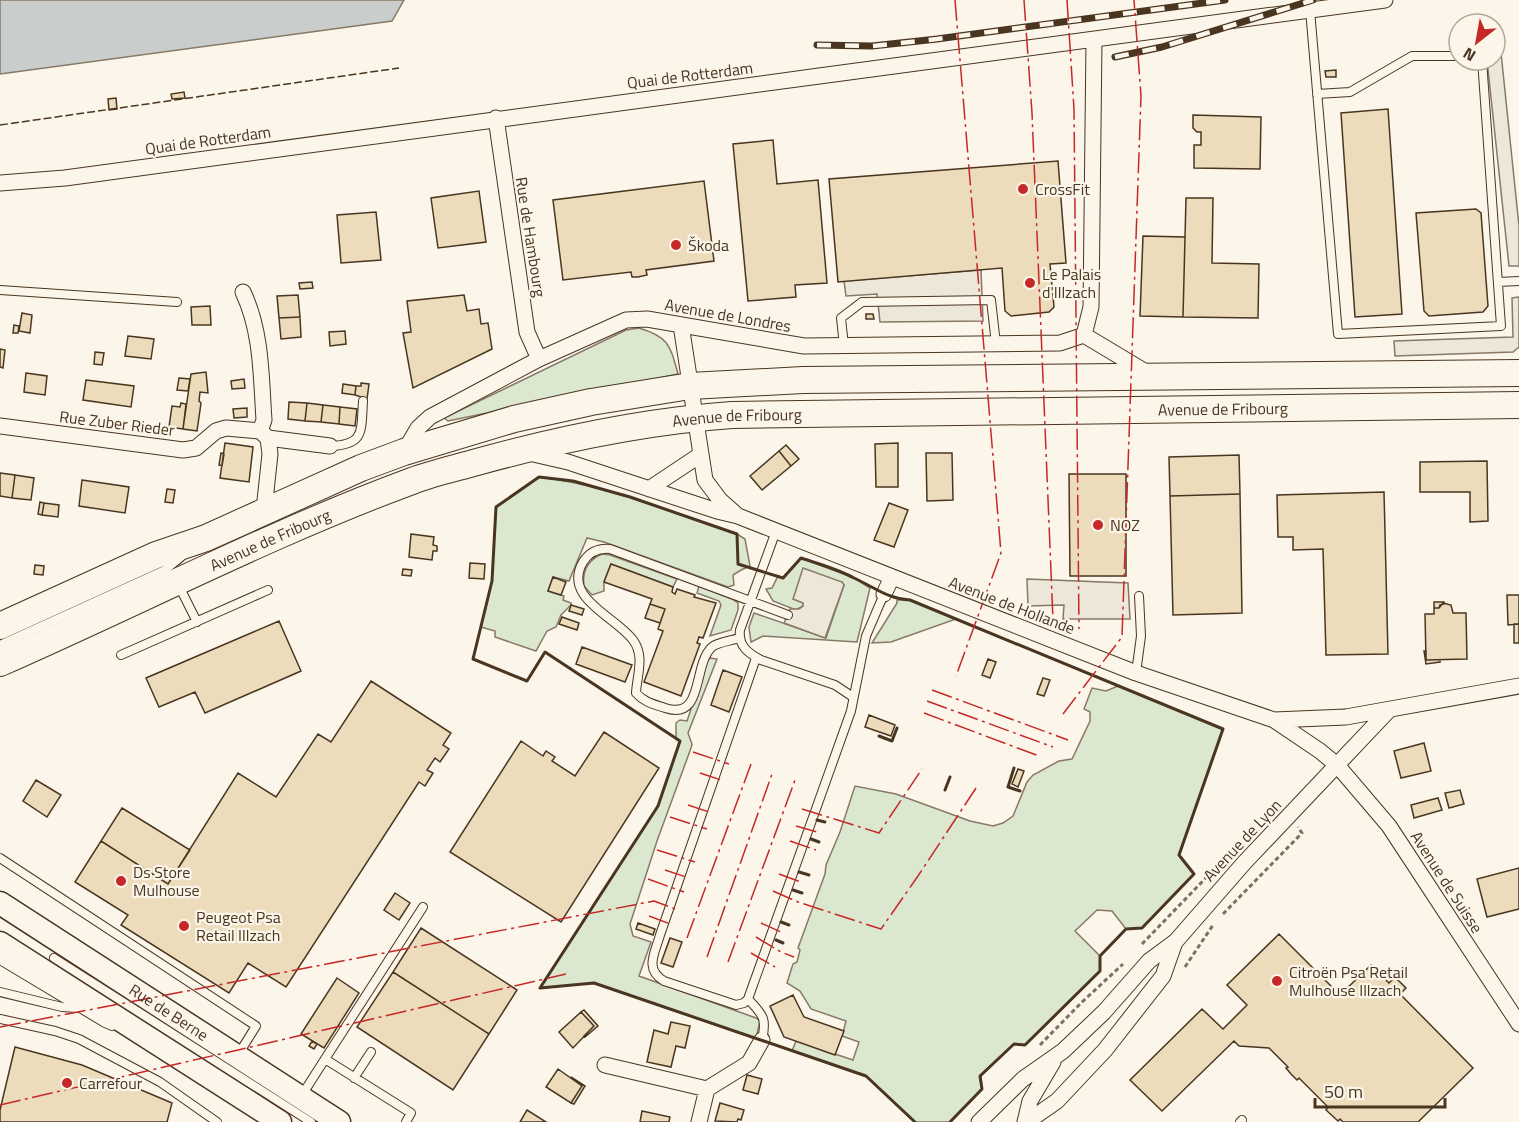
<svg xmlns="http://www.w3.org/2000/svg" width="1519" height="1122" viewBox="0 0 1519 1122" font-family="'Titillium Web',sans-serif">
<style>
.green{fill:#dce7d0;stroke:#887966;stroke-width:1.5}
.parking{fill:#ede7d9;stroke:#887966;stroke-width:1.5}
.water{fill:#c9cecd;stroke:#887966;stroke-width:1.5}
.building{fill:#ecdcbc;stroke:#4a3520;stroke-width:1.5}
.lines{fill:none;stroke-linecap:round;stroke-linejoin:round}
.service-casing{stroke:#4a3520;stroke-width:10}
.minor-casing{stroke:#4a3520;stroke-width:17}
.secondary-casing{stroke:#4a3520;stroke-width:25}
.primary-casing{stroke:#4a3520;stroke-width:28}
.path{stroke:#7f6f5c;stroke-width:3;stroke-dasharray:4.5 3;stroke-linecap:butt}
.service{stroke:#fbf6e9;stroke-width:8}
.minor{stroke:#fbf6e9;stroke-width:15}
.secondary{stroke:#fbf6e9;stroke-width:22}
.primary{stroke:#fbf6e9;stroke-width:26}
.rail-casing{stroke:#4a3520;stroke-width:7}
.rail{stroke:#fbf6e9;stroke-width:4.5;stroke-dasharray:14;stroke-linecap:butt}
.fence{stroke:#4a3520;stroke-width:1.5;stroke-dasharray:8 3;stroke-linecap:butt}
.wall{stroke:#4a3520;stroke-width:3}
.power{stroke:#c62828;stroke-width:1.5;stroke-dasharray:21 4.5 3 4.5;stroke-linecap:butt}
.poi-dot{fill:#c62828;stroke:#fbf6e9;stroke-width:2}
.labels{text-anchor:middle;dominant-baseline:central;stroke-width:4.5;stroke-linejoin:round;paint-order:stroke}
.street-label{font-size:16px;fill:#4a3520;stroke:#fbf6e9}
.poi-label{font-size:16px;fill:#4a3520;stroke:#fbf6e9;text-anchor:start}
</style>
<rect width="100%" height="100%" fill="#fbf6e9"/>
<path class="green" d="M639 328C669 337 670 345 678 374L448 421 444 418 626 330Z
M539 477C608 485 672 512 737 534L745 539 750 566 741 570 733 575 734 585 728 587 604 542 587 538 569 581 553 577 548 591 564 596 563 600 571 603V605L561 615 556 627 547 631 536 651 495 637V631L481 627 492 581 496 507Z
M602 554 610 555 677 579 673 587 611 564 604 582V591L592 595 584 586C582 571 588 560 602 554Z
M801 558 854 578 870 588 857 642 763 636 751 642 749 627 754 613 826 638 844 585 842 582 803 603V606L796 610 773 601 766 589 772 588 778 576 784 578Z
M699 586 732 599 738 603V610L731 630 710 636 721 605 719 601 697 593Z
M897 600H910L956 619 891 642 872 643 897 603Z
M710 658 717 659 688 733 692 744 691 748 657 841 630 924 633 936 651 942 639 976 756 1018 760 1021 756 1039 594 983 540 988 658 806 680 742 676 739V723L680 720 687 721 707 662Z
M1118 686 1223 729 1179 855 1194 874 1142 928 1126 929 1112 911 1097 910 1075 931 1100 956V971L1025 1045 1014 1044 981 1076 982 1089 950 1122H915L866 1076 792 1051 796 1041 853 1060 859 1042 842 1036 846 1021 811 1009 800 991 787 983 793 964 797 962 800 950 798 948 825 874 826 865 840 832 855 786 896 794 970 821 993 826 1003 823 1013 816 1027 782 1033 775 1059 761 1072 759 1090 721V712L1084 709 1092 688 1106 691Z"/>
<path class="parking" d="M1500 43 1519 226V266H1509L1487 60H1495V44Z
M981 270 983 321 880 322 877 294 846 296 844 281Z
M1519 297V347L1513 352 1395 356 1394 341 1513 337 1512 298Z
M803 568 842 582 844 585 825 638 784 623 790 609H799L803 606V603L793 599Z
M1027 579 1128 583 1130 619H1063L1064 605 1028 606Z"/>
<path class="water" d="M0 0H404L392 21 0 74Z"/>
<path class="building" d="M1336 70V77H1326L1325 71Z
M184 92 185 98 172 99 171 94Z
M116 98 117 109 109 110 108 99Z
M1388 109 1402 314 1355 317 1341 113Z
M1193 115 1261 117 1260 169 1194 168V145H1201V132H1197L1193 128Z
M773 140 777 184 818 180 827 283 795 285 796 297 748 301 733 144Z
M1058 161 1066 263 1050 264 1054 307 1049 312 1011 316 1005 311 1002 268 838 282 829 179Z
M704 181 714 261 646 270 647 275 638 277H632L631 272 563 280 553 200Z
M479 191 486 242 438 248 431 198Z
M1186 198H1213L1212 263 1259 264 1258 318 1183 317Z
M1476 209 1481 213 1488 306 1483 312 1429 316 1424 311 1416 213Z
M376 212 381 260 341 263 337 215Z
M1143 236 1185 237 1183 317 1140 316Z
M312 282 313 288 300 289 299 283Z
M298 295 300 317 279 318 277 296Z
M464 295 467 311 479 309 481 324 488 323 492 349 413 388 403 333 411 332 407 301Z
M210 306 211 325H192L191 307Z
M22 313 32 315 30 333 19 331Z
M866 314H873L874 319H866Z
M300 317 301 337 281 339 279 318Z
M14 325 19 326 18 333H13Z
M345 331 346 344 330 346 329 332Z
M128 336 154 339 151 359 125 356Z
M0 349 5 350 3 368 0 367Z
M95 352 104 353 102 365 94 364Z
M206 372 208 393 200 392 199 401 201 403 197 431 183 429 191 374Z
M26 373 47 376 45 395 24 392Z
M179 378 190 379 188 391 177 390Z
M244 379 245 388 232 389 231 381Z
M86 380 134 386 131 407 83 400Z
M361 383 369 384 367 399 355 395 356 386H361Z
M343 384 356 386 355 395 342 393Z
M289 402 307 403 305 421 288 419Z
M181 403 186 404 183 429 169 427 172 406 180 407Z
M307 403 323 405 321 422 305 421Z
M323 405 340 407 339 424 321 422Z
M340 407 357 409 355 426 339 424Z
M247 408V417L234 418 233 409Z
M225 443 253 447 249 482 220 478Z
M898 443V487H876L875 444Z
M786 445 799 459 791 466 779 451Z
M779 451 791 466 762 490 750 476Z
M221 453 224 454 222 466 219 465Z
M926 453H952L953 500 927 501Z
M1239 455 1240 494 1170 496 1169 457Z
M1487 461 1488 521 1470 522V492H1420V462Z
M0 473 15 475 12 498 0 496Z
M1069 474H1126V576H1070Z
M15 475 34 478 31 500 12 498Z
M82 480 129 487 125 513 79 506Z
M167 489 175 490 173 503 165 502Z
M1384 492 1388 654 1326 655 1323 549 1293 550V537H1278L1277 495Z
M1240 494 1242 613 1173 615 1170 496Z
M40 502 44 503 42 515 38 514Z
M44 503 59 505 58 517 42 515Z
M889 503 908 510 894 547 874 540Z
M411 534 434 537 433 545 437 546V551H433L432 560 409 557Z
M470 563 485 564 484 579 469 578Z
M611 564 673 587 672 592 675 594 677 589 695 595 694 597 716 603 703 638 699 637 697 643 700 644 681 696 644 682 663 631 658 629 665 609 650 604 652 599 604 582Z
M35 565 44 566 43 575 34 574Z
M403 569 412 570 411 576 402 575Z
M553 577 566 582 561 595 548 591Z
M1507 595H1519V624L1508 625Z
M1434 602H1444V604L1440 605 1439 608H1434Z
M1443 603 1451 605 1453 613H1466L1467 659 1426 660 1425 614H1434V608H1439Z
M650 604 665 609 660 623 645 618Z
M571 605 584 609 582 615 569 611Z
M562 617 579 623 577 630 559 624Z
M279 621 301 671 205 713 195 692 159 707 146 678Z
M1514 624H1519V643H1514Z
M582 647 632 665 625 682 576 664Z
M1424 651H1426V660H1440V662L1426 664Z
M988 659 996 662 990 678 982 675Z
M723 670 742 677 729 712 711 705Z
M1043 678 1050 680 1044 696 1037 694Z
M371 681 451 733 443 745 449 749 440 762 435 758 427 770 433 773 425 786 419 782 286 987 248 963 229 993 121 925 128 915 75 882 101 841 168 884 238 773 276 797 318 734 331 742Z
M869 715 895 725 891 736 865 727Z
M604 732 659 768 561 922 450 852 521 741 543 756 546 751 555 757 552 761 575 776Z
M1424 743 1431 771 1401 778 1394 751Z
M1018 769 1024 771 1018 787 1012 784Z
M36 780 61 795 47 817 23 801Z
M1460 790 1464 804 1449 808 1445 793Z
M1438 798 1442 810 1414 818 1411 805Z
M122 808 190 850 168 884 101 841Z
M1519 868V909L1487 917 1477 879Z
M395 893 410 903 399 920 384 910Z
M638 923 655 929 653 935 636 929Z
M421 928 517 990 489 1034 393 972Z
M1279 934 1340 995 1371 965 1389 983 1395 977 1406 988 1400 994 1473 1068 1418 1122H1343L1340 1119 1338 1121 1326 1110 1328 1107 1299 1078 1297 1080 1291 1074 1286 1068 1288 1067 1269 1048 1239 1046 1234 1041 1162 1111 1130 1080 1202 1009 1223 1029 1247 1005 1227 985Z
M670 938 682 942 673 967 661 963Z
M393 972 489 1034 453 1090 357 1027Z
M337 978 359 993 324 1048 301 1034Z
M793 995 804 1017 844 1031 835 1055 784 1037 770 1006Z
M584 1010 598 1026 585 1037 584 1036 594 1026 581 1012Z
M581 1012 594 1026 573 1048 559 1032Z
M671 1022 690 1026 685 1048 676 1046 671 1067 647 1062 654 1030 668 1034Z
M312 1041 317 1044 314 1049 309 1046Z
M15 1047 82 1065 172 1103 167 1122H0V1110Z
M558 1069 582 1086 571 1103 546 1087Z
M747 1075 762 1079 758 1094 743 1090Z
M571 1077 585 1086 574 1104 571 1103 582 1086Z
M720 1103 744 1110 741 1120 738 1119 737 1122 715 1121Z
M527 1110 546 1122H520Z
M642 1111 670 1117 669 1122H640Z"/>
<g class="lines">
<g class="service-casing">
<path id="service" d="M1310 10 1338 334 1501 326 1482 60
M1317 94 1350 92 1412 56H1459
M1498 282 1519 281
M0 290 177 302
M844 346 841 318 862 302 991 300 996 344
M330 446C365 445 361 431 363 401
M776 531 740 630C738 646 748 653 761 660L835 685 853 697
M179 586 197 622
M739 638C731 641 718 642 712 647 692 665 705 721 665 708 653 704 644 702 636 693 637 675 645 656 633 640 615 616 562 598 583 562 590 551 599 548 610 549L788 615
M0 645 165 570 181 557
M121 655 268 590
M756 658 660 935C655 953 644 969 664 981L736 1005 744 1003 748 999 851 711 866 636 884 594
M1136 673 1141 636 1139 596
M0 858 256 1026 238 1055
M54 958 311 1122
M0 960 105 1023 112 1026
M0 992 62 1007 77 1008
M748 999C763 1015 767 1018 762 1040
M0 1019 55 1031 79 1039 160 1082 217 1122
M325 1059 423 907
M354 1078 371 1052
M302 1095 325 1059 411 1113 406 1122
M1240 1122 1242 1120"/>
</g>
<g class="minor-casing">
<path id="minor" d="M496 118 527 332 539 359
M0 183 65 178C505 117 945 60 1385 0
M243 292C262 332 261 377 264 420L260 431
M681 325 705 480 720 500 737 515
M1084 335 1091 307 1094 40
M1084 335 1149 374
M0 426 183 450 196 448 216 431 226 428 260 431 268 438 330 446
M404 452 418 428 430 417 539 359 626 320 647 319 804 346 1060 343 1084 335
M529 453 568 462 717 511 738 516 1136 673 1274 720 1320 751 1337 765 1389 826 1519 1024
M649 489 700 455
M264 510 270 454 268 438
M884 594 892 577
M1274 720 1346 717 1519 686
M605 1065 707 1089
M699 1122 707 1089 749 1063 762 1040
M979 1122 1023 1079 1063 1051 1104 1012 1149 961 1176 941 1244 863 1389 710
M1025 1122 1030 1101 1053 1062
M1027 1122 1057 1101 1105 1050 1163 976 1175 942"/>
</g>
<g class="secondary-casing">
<g id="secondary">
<path id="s1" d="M0 903 339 1122"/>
<path d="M0 943 280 1122"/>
</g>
</g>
<g class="primary-casing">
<g id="primary">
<path d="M0 626 156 555 206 538 361 468 404 452 514 419 591 402 690 386 803 380 1519 373"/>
<path id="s2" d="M0 663C137 603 271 533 412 481 433 473 456 468 477 462 560 439 646 421 732 415L1519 405"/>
</g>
</g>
<path class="path" d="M1223 914 1302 833 1298 827
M1142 944 1227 856
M1185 967 1213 925
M1040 1045 1081 1003 1123 964"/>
<use href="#service" class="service"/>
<use href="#minor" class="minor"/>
<use href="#secondary" class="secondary"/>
<use href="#primary" class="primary"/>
<g class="rail-casing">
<path id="rail" d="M817 45 872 46 937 39 1225 0
M1115 57 1162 47 1313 0"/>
</g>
<use href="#rail" class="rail"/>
<path class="fence" d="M0 125 399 68"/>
<path class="wall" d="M879 736 892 741 897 728
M1014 768 1008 787 1020 791
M945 790 950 777
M817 820 825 822
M811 839 819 842
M799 872 809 875
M793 890 802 893
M781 922 789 925
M776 940 783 943
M915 1122 866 1076 594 983 540 988 658 806 680 741 545 652 527 681 473 659 492 581 496 507 539 477 573 481 630 497 737 534 738 564 783 578 801 558C819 564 838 569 854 578 874 587 888 599 910 600L1223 729 1179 855 1194 874 1142 928 1126 929 1100 956V971L1025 1045 1014 1044 980 1076 982 1089 950 1122"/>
<path class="power" d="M955 0 1001 553 956 676
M1024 0 1032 113 1053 620
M1067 0 1074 109 1079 629
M932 690 1068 740
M927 701 1053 747
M924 713 1039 756
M1063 714 1122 637 1141 96 1134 0
M693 752 729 764
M700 773 724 781
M688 805 712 813
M802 809 879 833 922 769
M670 817 707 829
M796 826 817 832
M790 841 816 850
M657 850 695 862
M665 870 689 878
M779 874 801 882
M648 879 684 892
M773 891 798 902 881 929 918 876 976 788
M649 916 673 925
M761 923 783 933
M756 937 781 952 794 957
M687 938 751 764
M751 953 775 967
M707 957 772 774
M728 962 795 780
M0 1027 654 901 678 910
M0 1105 566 974"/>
</g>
<g class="poi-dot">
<circle cx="1023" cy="189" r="6"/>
<circle cx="676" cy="245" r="6"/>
<circle cx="1030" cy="283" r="6"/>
<circle cx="1098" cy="525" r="6"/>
<circle cx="121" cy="881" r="6"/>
<circle cx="184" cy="926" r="6"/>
<circle cx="1277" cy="981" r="6"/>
<circle cx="67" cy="1083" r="6"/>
</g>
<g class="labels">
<g class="street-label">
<text transform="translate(690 75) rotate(-7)">Quai de Rotterdam</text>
<text transform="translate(208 140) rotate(-8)">Quai de Rotterdam</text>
<text transform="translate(531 237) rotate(81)">Rue de Hambourg</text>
<text transform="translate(728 315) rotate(10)">Avenue de Londres</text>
<text stroke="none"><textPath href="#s2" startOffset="1269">Avenue de Fribourg</textPath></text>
<text stroke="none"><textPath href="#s2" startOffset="783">Avenue de Fribourg</textPath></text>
<text transform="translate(117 423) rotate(7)">Rue Zuber Rieder</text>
<text stroke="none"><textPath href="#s2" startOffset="297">Avenue de Fribourg</textPath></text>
<text transform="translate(1012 605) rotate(21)">Avenue de Hollande</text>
<text transform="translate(1242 840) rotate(-47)">Avenue de Lyon</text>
<text transform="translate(1447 882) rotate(57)">Avenue de Suisse</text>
<text stroke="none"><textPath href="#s1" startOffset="201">Rue de Berne</textPath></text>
</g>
<g class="poi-label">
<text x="1035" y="189">CrossFit</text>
<text x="688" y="245">Škoda</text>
<text x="1042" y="274">Le Palais<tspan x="1042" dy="18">d'Illzach</tspan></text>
<text x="1110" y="525">NOZ</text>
<text x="133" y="872">Ds Store<tspan x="133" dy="18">Mulhouse</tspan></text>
<text x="196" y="917">Peugeot Psa<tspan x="196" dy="18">Retail Illzach</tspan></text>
<text x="1289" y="972">Citroën Psa Retail<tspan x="1289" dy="18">Mulhouse Illzach</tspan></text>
<text x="79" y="1083">Carrefour</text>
</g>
</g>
<g transform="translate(1477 42) rotate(211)"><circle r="28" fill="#fbf6e9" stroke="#b4a999" stroke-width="1.5"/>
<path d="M0-4.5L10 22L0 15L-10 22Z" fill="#c62828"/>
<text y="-9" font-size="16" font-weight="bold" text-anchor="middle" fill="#4a3520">N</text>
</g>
<path d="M1315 1098v9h130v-9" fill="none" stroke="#4a3520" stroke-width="3"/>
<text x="1324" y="1098" font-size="18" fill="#4a3520" stroke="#fbf6e9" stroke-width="4.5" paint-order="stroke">50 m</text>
</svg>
